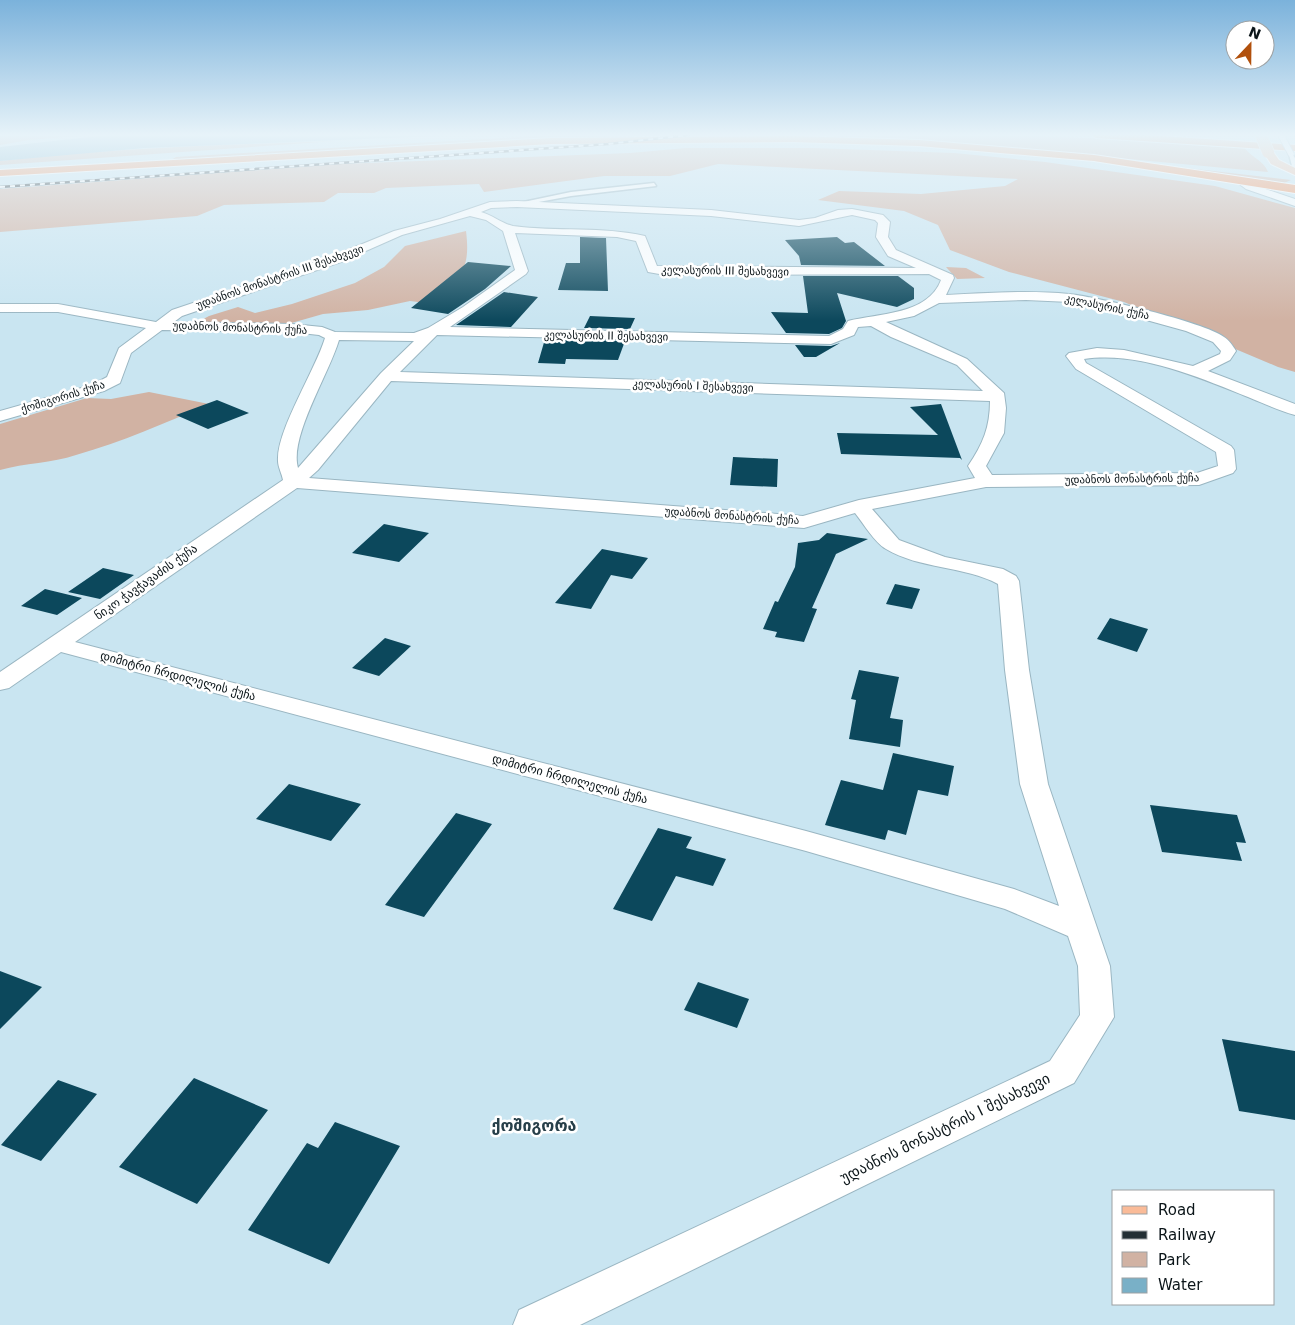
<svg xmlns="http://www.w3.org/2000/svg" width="1295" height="1325" viewBox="0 0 1295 1325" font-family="'DejaVu Sans','Noto Sans Georgian',sans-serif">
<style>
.green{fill:#d1b2a3}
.water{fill:#79b0c7}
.building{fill:#0c485c}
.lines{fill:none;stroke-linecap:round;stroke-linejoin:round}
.lane-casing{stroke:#9ab6c2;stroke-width:3}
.street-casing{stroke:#9ab6c2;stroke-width:2}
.primary-casing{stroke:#fff;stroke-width:2}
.highway-casing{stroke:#fff;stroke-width:2}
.lane{fill:#fff;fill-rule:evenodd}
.street{fill:#fff;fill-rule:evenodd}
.primary{fill:#fabb98;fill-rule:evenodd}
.highway{fill:#f68d53;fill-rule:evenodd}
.rail-casing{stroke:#232f34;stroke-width:2.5}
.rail{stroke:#fff;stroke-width:2;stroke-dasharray:5;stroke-linecap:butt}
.lane-bridge-casing{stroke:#9ab6c2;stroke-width:7;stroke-linecap:butt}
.primary-bridge-casing{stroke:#fff;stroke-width:13;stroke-linecap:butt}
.lane-bridge{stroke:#fff;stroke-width:5.5}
.primary-bridge{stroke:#fabb98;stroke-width:12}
.labels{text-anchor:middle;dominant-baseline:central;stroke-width:5;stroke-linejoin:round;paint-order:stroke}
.far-street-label{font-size:11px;fill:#0b1519;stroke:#fff}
.street-label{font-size:12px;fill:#0b1519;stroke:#fff}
.near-street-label{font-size:15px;fill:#0b1519;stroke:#fff}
.near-neighbourhood-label{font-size:16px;font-weight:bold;fill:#273f49;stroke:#fff}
</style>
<rect width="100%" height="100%" fill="#c9e5f1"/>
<path class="green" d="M0 135H88L29 140 0 145Z
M555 135C785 135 1014 130 1243 146 1250 157 1264 160 1268 172L945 142 777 136H638L551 139 171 160 176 157Z
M336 141 0 165V161C112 148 224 145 336 141Z
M686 148H814L954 153 1045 162 1215 186 1295 208V372L1278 367 1124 302 1009 272 950 250 938 225 904 211 818 200 839 191 921 194 1005 186 1018 179 718 164 670 176H604L484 192 479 184 386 188 374 193H338L324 202 224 205 197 216 0 232V189L341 164 630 153Z
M1178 167 1291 180 1284 183Z
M466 231C471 271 460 276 434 304L410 301 368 310 323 314 274 328 223 332 181 331 209 316 238 307 255 313 292 304 355 283 384 267 405 246Z
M946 267 966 268 985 278 957 279Z
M149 392 209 404C165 423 122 442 76 455 52 463 25 463 0 470V424L87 398 111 399Z"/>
<path class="water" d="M107 135H463L145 148 0 161V147Z"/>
<path class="building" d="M580 237 606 238 608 291 558 290 566 263H580Z
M837 237 845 243 854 242 885 266 801 265 799 256 785 240Z
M468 262 511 266 485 289 448 314 411 308Z
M803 276H898L914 288V299L897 307 837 293 846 321 842 328 829 334 786 333 771 312 808 313Z
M504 292 538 297 511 327 456 325Z
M590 316 635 318 630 329 584 328Z
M545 339 625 341 618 360 566 359 565 364 538 363Z
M840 343 816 357H804L795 345 831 346Z
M217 400 249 413 208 429 176 415Z
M941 404 962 460 960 458 841 454 837 433 938 435 910 407Z
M733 457 778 459 777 487 730 485Z
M384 524 429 533 399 562 352 553Z
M827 533 868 539 836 554 812 608 817 609 804 642 775 637 777 632 763 629 775 601 778 602 795 567 798 543 819 540Z
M602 549 648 558 632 579 611 575 591 609 555 603Z
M103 568 134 575 100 599 68 592Z
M895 584 920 589 912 609 886 604Z
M45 589 82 598 57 615 21 606Z
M1110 618 1148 629 1137 652 1097 639Z
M385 638 411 646 379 676 352 668Z
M859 670 899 677 890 718 903 720 900 747 849 739 856 700 851 699Z
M893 753 954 766 948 796 918 790 906 835 888 830 885 840 825 825 841 780 883 790Z
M289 784 361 804 331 841 256 819Z
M1150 805 1237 815 1246 843 1236 842 1242 861 1162 852Z
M456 813 492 824 424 917 385 905Z
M658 828 692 837 686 848 726 859 713 886 676 876 652 921 613 909Z
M0 971 42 987 0 1029Z
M698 982 749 999 737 1028 684 1010Z
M1222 1039 1295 1051V1120L1239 1111Z
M194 1078 268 1110 197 1204 119 1167Z
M58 1080 97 1094 41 1161 1 1145Z
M335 1122 400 1146 329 1264 248 1230 307 1143 318 1148Z"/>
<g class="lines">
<g class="lane-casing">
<path id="lane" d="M1291 153 1295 158V168L1292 166 1289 154Z
M654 183 656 186 571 196 517 206 514 204 571 192Z"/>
</g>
<g class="street-casing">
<path id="street" d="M1239 177 1254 185 1295 199V206L1246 189 1234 180Z
M517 201 711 210 799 220 815 218 838 210 852 209 883 215 890 222 888 237 896 250 953 275 954 278 946 295C987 293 1029 290 1069 294 1097 297 1204 322 1224 337 1229 340 1233 346 1236 351L1230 360 1208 371 1295 404V415C1279 411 1263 403 1248 397 1198 377 1139 351 1084 359L1086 363 1231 446 1234 450 1236 469 1233 473 1199 485 986 487 872 509 899 540 945 557 1003 569 1016 576 1019 581 1029 670 1048 784 1110 966 1114 1017 1074 1083 580 1325H513L519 1310 1050 1061 1080 1015 1078 966 1068 936 1005 909 806 851 61 652 9 688 0 690V672L283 480C282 474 278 467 278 461 276 431 315 371 325 338L319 335 292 332 162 330 131 353 120 383 104 391 0 421V411L92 385 107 377 119 348 146 328 58 312H0V304H58L156 322 172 310 333 256 394 231 440 219 490 202ZM517 207 711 216 799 226 852 215 875 220 878 223 876 237 888 256 916 268 657 266 645 236C602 226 557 232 513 226 503 224 492 215 481 212L491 208ZM470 216 486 220 503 231 515 270 463 307 428 328 414 333 335 332 322 327 292 324 174 322 182 316 341 262 402 235ZM515 233 617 237 636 241 648 272 665 275 929 274 941 280C928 315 879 313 848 321L843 329 829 336 450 327 526 274 528 271ZM1026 300 1070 302 1121 313 1186 331 1213 342 1221 351 1220 354 1193 366 1124 350 1097 348 1069 353 1066 356 1076 369 1216 452 1218 466 1197 473 992 475 986 466 1004 433 1006 408 1004 393 967 359 886 322 914 316 939 303ZM871 326 891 337 957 365 983 391 400 372 437 335 831 344 854 335 858 327ZM339 340 414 341 381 373 298 468C289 437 329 374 339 340ZM391 381 990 401C990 427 983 444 968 466L975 478 859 500 803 516 309 478 318 470ZM297 488 804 528 855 513C864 524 874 542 886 549 919 569 965 566 998 584L1005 670 1020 784 1059 906 1014 889 806 831 75 642Z"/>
</g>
<g class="primary-casing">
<path id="primary" d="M1268 149 1272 150 1279 160 1295 168V175L1271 164 1263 152Z"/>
</g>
<g class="highway-casing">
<path id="highway" d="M1091 135H1146L1295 145V151L1096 138Z
M793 136 919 140 1094 155 1295 185V193L1094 161 919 146 793 142 551 144 0 176V170L551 138Z"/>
</g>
<use href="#lane" class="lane"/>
<use href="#street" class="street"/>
<use href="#primary" class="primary"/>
<use href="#highway" class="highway"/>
<g class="rail-casing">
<path id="rail" d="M0 187 608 144 689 135"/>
</g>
<use href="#rail" class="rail"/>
<g class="lane-bridge-casing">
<path id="lane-bridge" d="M1281 135 1291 154"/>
</g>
<g class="primary-bridge-casing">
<path id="primary-bridge" d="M1261 135 1268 152"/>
</g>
<use href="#lane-bridge" class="lane-bridge"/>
<use href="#primary-bridge" class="primary-bridge"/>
</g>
<linearGradient id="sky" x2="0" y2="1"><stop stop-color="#7bb2db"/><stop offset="0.42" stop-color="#e7f3f9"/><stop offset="1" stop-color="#e7f3f9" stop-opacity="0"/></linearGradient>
<rect width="1295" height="321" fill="url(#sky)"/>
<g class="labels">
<g class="far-street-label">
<text transform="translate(725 271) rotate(1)">კელასურის III შესახვევი</text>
<text transform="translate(280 277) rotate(-19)">უდაბნოს მონასტრის III შესახვევი</text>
<text transform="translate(1107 307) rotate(12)">კელასურის ქუჩა</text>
<text transform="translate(240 328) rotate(2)">უდაბნოს მონასტრის ქუჩა</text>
<text transform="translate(606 336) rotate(1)">კელასურის II შესახვევი</text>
<text transform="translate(693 386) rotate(2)">კელასურის I შესახვევი</text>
<text transform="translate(63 397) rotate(-17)">ქოშიგორის ქუჩა</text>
<text transform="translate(1132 479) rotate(-1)">უდაბნოს მონასტრის ქუჩა</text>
<text transform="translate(732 516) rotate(4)">უდაბნოს მონასტრის ქუჩა</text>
</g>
<g class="street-label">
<text transform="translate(146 582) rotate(-35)">ნიკო ჭავჭავაძის ქუჩა</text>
<text transform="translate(178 676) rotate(15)">დიმიტრი ჩრდილელის ქუჩა</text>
<text transform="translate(570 779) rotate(15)">დიმიტრი ჩრდილელის ქუჩა</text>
</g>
<g class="near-street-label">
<text transform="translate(945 1128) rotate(-26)">უდაბნოს მონასტრის I შესახვევი</text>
</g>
<g class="near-neighbourhood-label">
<text x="534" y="1125">ქოშიგორა</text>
</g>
</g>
<rect x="1112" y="1190" width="162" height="115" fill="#ffffff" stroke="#9da1a3"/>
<rect x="1122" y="1206" width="25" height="8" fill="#fabb98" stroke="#9da1a3"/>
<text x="1158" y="1215" font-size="15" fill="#0b1519">Road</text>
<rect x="1122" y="1231" width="25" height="8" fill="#232f34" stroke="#9da1a3"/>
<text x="1158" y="1240" font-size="15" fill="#0b1519">Railway</text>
<rect x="1122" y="1252" width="25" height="15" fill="#d1b2a3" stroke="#9da1a3"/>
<text x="1158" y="1265" font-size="15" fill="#0b1519">Park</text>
<rect x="1122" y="1278" width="25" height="15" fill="#79b0c7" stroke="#9da1a3"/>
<text x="1158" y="1290" font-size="15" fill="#0b1519">Water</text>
<g transform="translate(1250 45) rotate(22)"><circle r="24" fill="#ffffff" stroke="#9da1a3"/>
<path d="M0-4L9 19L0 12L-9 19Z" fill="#b1500c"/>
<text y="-8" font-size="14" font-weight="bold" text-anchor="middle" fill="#0b1519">N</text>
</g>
</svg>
